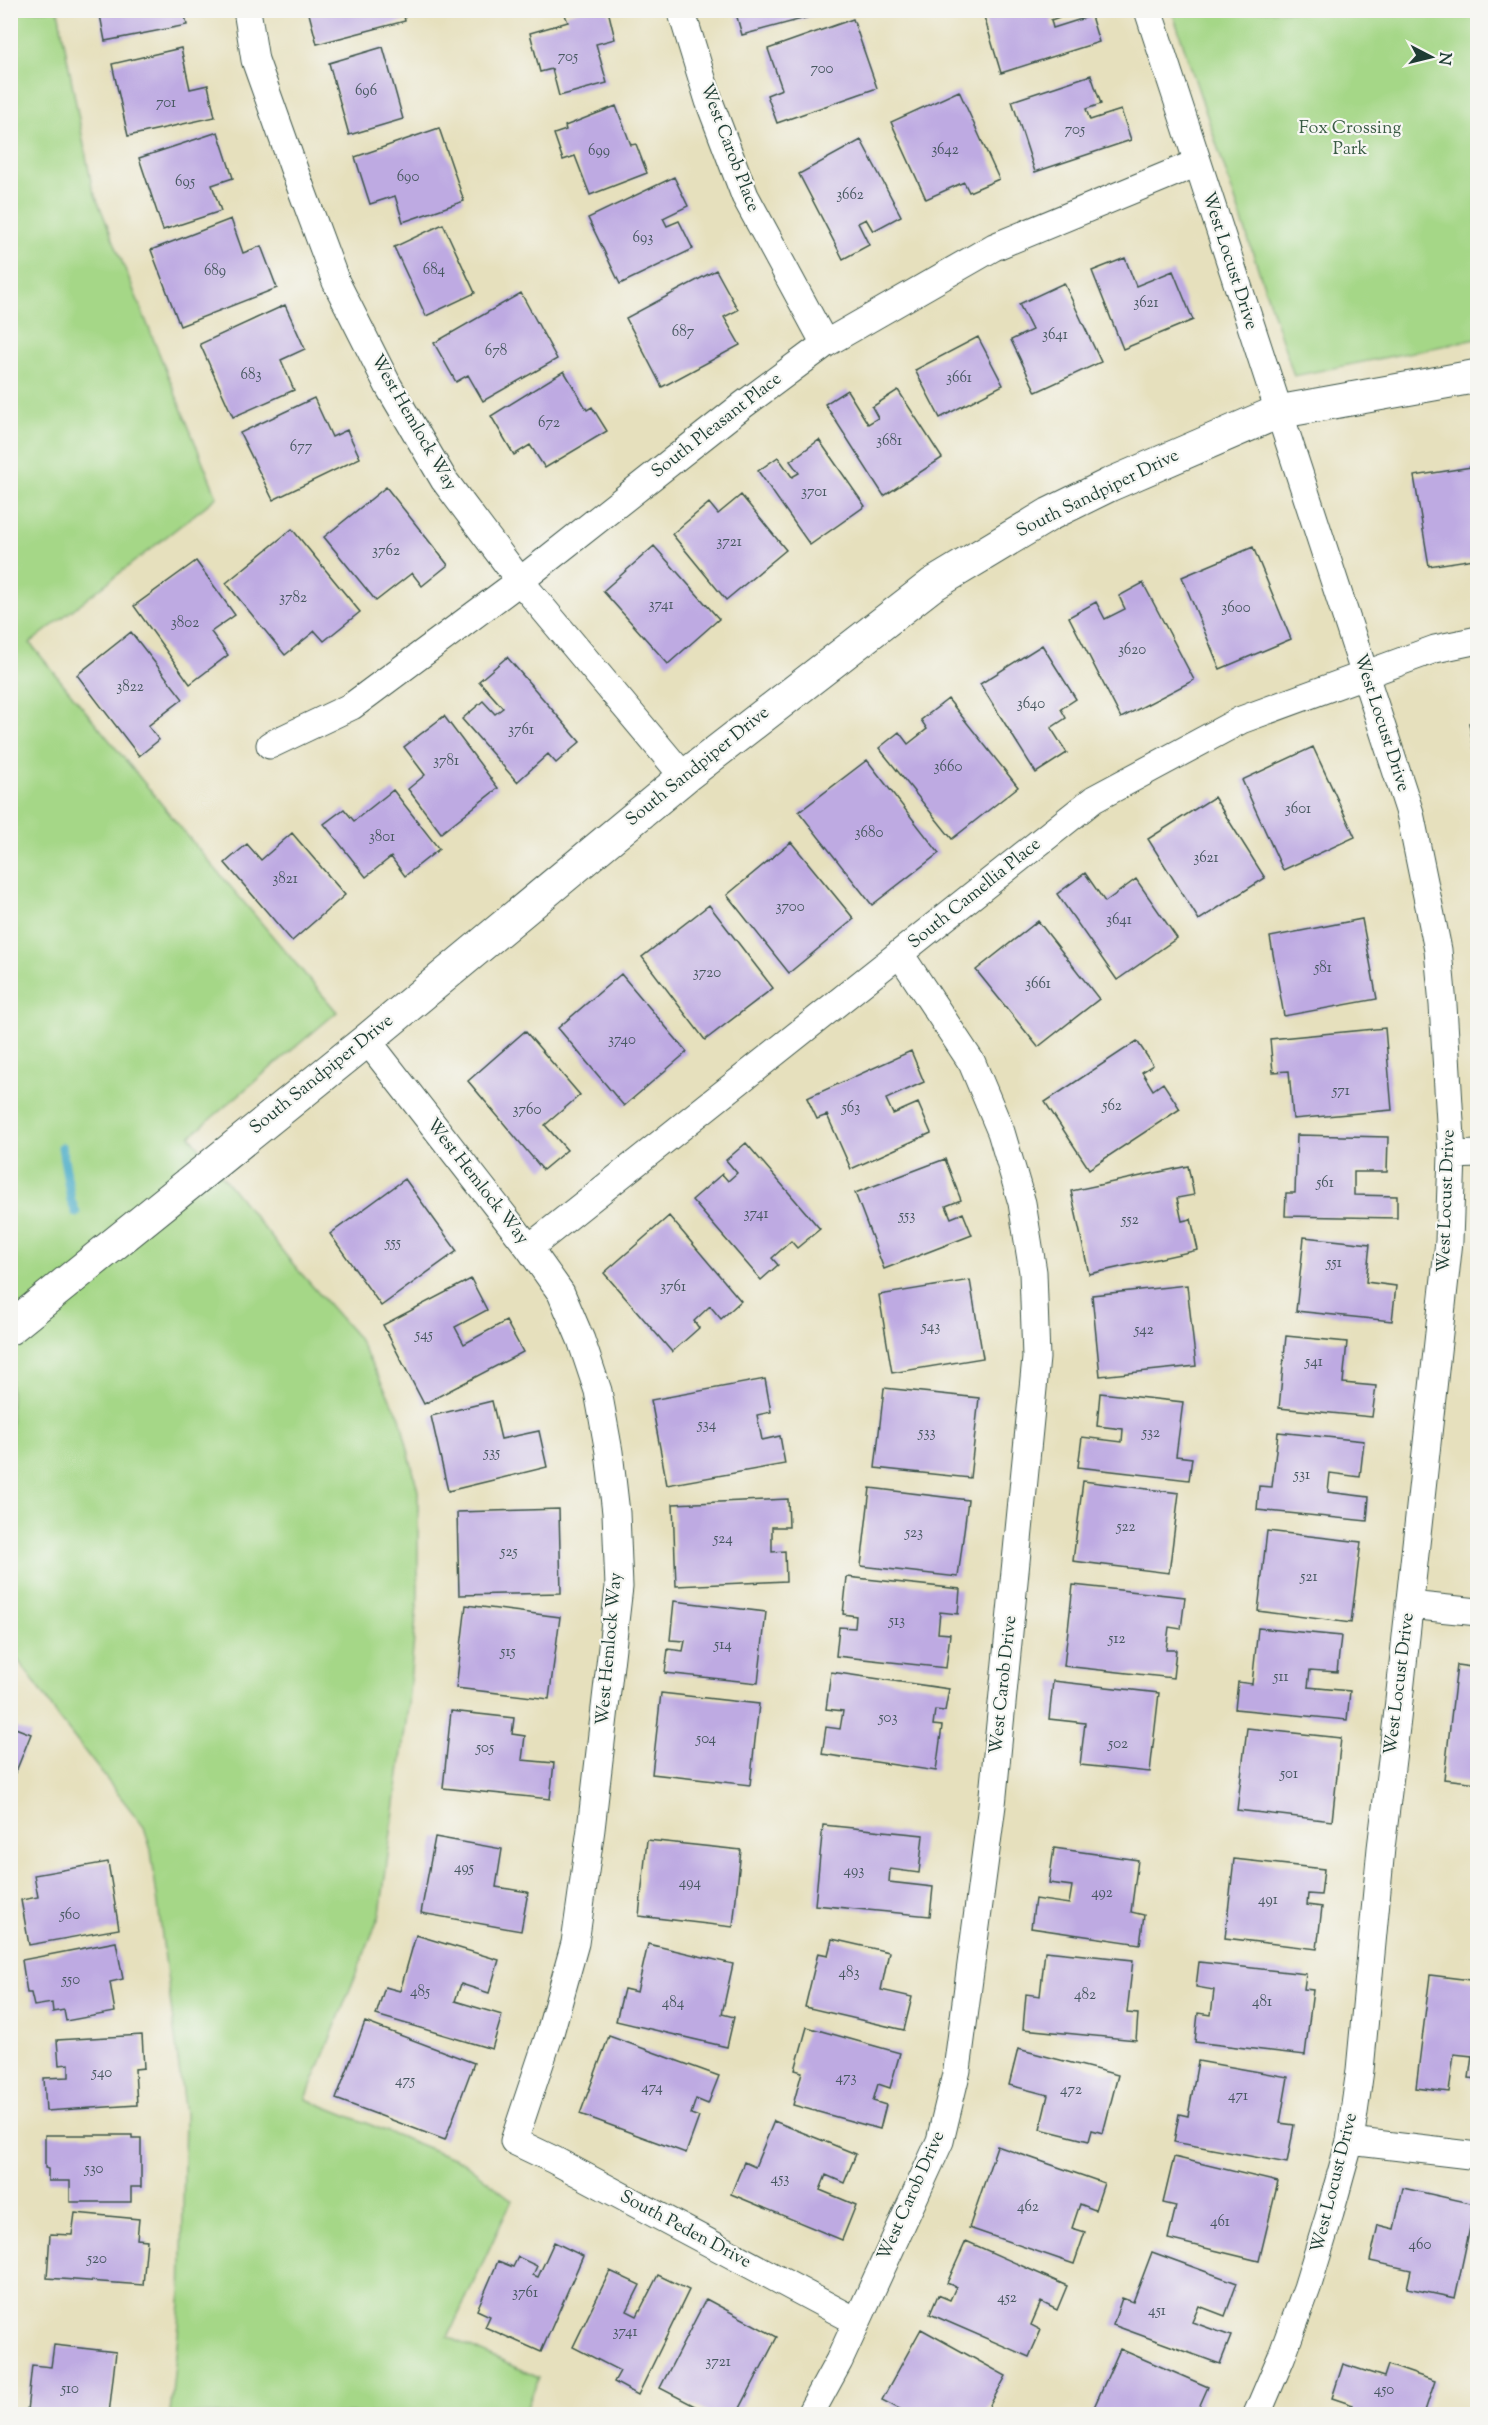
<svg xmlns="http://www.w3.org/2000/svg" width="1488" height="2425" viewBox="0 0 1488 2425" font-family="'Sorts Mill Goudy',serif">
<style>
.green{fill:#a5d787;stroke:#628a5e;stroke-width:1.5}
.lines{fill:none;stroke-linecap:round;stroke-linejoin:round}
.stream{stroke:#48acc7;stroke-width:9}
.building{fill:#beaae2}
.minor-casing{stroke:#3d5549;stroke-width:29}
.tertiary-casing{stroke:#3d5549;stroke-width:35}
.minor{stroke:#fff;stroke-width:27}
.tertiary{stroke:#fff;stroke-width:33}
.labels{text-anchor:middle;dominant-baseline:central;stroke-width:4.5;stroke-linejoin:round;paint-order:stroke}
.number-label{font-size:15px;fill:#475860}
.park-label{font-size:18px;fill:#3a5c45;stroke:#f6f6f2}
.street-label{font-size:18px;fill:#1f3d34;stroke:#f6f6f2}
</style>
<rect width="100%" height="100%" fill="#f6f6f2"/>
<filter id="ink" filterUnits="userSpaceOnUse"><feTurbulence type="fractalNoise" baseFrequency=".0167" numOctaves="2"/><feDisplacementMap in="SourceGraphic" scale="12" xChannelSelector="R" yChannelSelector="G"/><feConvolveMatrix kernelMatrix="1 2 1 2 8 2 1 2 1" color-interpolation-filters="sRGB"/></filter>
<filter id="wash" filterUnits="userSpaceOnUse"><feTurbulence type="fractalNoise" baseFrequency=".008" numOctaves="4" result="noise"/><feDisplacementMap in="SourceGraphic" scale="24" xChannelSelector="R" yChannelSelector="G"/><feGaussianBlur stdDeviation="1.35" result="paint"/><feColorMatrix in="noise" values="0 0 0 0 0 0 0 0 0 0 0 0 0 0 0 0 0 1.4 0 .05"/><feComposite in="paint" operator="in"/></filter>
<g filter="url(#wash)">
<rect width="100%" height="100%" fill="#e6e0bd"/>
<path class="green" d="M58 10 92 187 217 497 30 643 190 839 337 1012 190 1136 292 1263 357 1337 400 1417 418 1491V1595L407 1715 380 1914 306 2099 463 2162 512 2200 448 2337 539 2378 524 2414H170L181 2304 185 2115 151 1850 144 1827 58 1717 42 1692 11 1651 10 11Z
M1172 11H1477V339L1294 376Z"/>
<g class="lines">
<path class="stream" d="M62 1147 71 1200 76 1213"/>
</g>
<g id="blocks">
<path class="building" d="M99 10H184L187 25 105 41Z
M308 10H403L405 21 317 44Z
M582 10H608L615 39 596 44 607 83 559 96 552 69 540 72 530 33 568 22 565 15Z
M735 10H832V11L742 35Z
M982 10H1060L1062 16 1051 20 1053 28 1091 16 1099 42 1001 73Z
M853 19 877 88 777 123 767 95 782 89 768 49Z
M383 47 403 119 349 135 329 63Z
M181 48 190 89 208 85 215 117 128 136 112 64Z
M1091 75 1101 104 1086 109 1090 120 1121 110 1131 140 1035 172 1012 101Z
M959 91 999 179 969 192 964 182 926 199 891 122Z
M616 106 631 145 636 144 647 173 590 195 575 156 563 160 554 134 566 130 565 126Z
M439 128 464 201 403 222 395 196 370 204 355 157Z
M218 132 233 178 212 185 221 211 163 230 139 158Z
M861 140 901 216 873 231 866 219 858 223 869 245 843 259 799 174Z
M674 177 688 206 663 218 667 226 679 221 693 249 620 284 588 218Z
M231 219 243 253 261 246 277 288 180 326 151 250Z
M443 224 475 293 426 316 394 247Z
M1125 258 1136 286 1173 271 1193 320 1123 349 1092 271Z
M716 270 738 310 724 317 740 345 662 387 626 318Z
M1064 283 1101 362 1036 392 1011 340 1032 330 1019 304Z
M521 293 557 359 483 401 468 375 456 382 434 343Z
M285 305 305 349 281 360 294 390 233 417 200 344Z
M978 337 1003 385 940 418 915 370Z
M564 371 587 410 592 407 607 431 545 468 530 445 514 455 491 416Z
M847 390 868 424 878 418 872 407 898 390 942 458 884 496 825 404Z
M314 398 332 437 347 430 360 458 273 500 240 433Z
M819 440 865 506 810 545 758 471 778 457 792 477 799 473 790 461Z
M1478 466V572L1474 559 1429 566 1414 476Z
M386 487 448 565 422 586 412 573 376 601 324 537Z
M741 495 786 550 726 600 672 534 709 503 718 514Z
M292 529 360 612 324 641 315 631 285 655 226 583Z
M654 546 719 619 668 664 603 591Z
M1253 547 1291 639 1220 669 1182 577Z
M196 561 235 615 211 632 228 655 190 684 134 606Z
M1143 583 1194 680 1121 718 1069 617 1096 602 1105 619 1125 609 1119 596Z
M131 632 183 699 148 726 159 740 139 756 77 675Z
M1042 645 1076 699 1061 709 1066 718 1051 728 1067 753 1036 773 980 684Z
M507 657 580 742 556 763 548 754 517 782 462 719 483 701 495 714 503 708 479 681Z
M948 699 1018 787 952 839 879 748 899 732 908 744 927 729 921 720Z
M444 716 498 788 441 833 408 789 425 775 404 747Z
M1478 722V761H1476L1469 723Z
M1313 747 1355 837 1283 870 1242 780Z
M867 760 939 853 872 905 799 812Z
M393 790 439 849 405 876 391 857 366 877 324 824 344 809 354 821Z
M1214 797 1265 878 1199 920 1148 839Z
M292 833 345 895 292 941 225 863 247 844 261 860Z
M791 842 854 919 789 973 727 895Z
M1085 873 1105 902 1136 879 1177 938 1117 980 1057 894Z
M709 905 773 988 705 1040 642 957Z
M1362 919 1377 999 1284 1016 1270 937Z
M1038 921 1099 999 1038 1047 976 970Z
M621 974 687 1052 624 1106 558 1028Z
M1385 1028 1392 1110 1293 1119 1289 1071 1273 1072 1270 1039Z
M525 1031 580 1095 545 1125 567 1150 543 1170 468 1081Z
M1137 1041 1153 1065 1142 1072 1153 1090 1163 1083 1180 1109 1089 1169 1045 1102Z
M911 1051 924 1082 886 1099 893 1114 918 1103 931 1133 851 1169 827 1115 817 1119 807 1098Z
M1297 1135 1388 1137 1387 1172H1354V1195L1397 1196V1218L1285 1216 1286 1193H1295Z
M746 1143 820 1229 797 1248 791 1241 772 1258 778 1265 761 1280 692 1200 722 1174 728 1181 737 1173 726 1160Z
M945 1159 961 1200 946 1206 951 1218 963 1213 972 1235 884 1269 855 1193Z
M1188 1166 1194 1195 1177 1198 1182 1221 1191 1219 1198 1250 1089 1274 1071 1191Z
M405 1179 457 1251 381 1306 330 1234Z
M669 1216 741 1301 721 1319 710 1306 694 1321 699 1328 672 1352 604 1273Z
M1304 1237 1370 1244 1366 1282 1396 1286 1392 1321 1296 1311Z
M471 1279 487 1310 455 1327 464 1344 506 1321 523 1352 424 1404 383 1325Z
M970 1280 983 1358 892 1373 879 1295Z
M1187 1285 1196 1366 1100 1376 1092 1295Z
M1286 1336 1347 1342 1343 1383 1376 1386 1372 1417 1279 1408Z
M765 1379 771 1412 757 1415 762 1440 780 1436 785 1464 667 1485 651 1400Z
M884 1388 979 1398 970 1478 875 1468Z
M1100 1393 1183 1402 1176 1456 1192 1458 1189 1480 1078 1467 1082 1437 1122 1442 1123 1429 1097 1426Z
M492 1401 501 1439 539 1431 547 1467 448 1491 431 1416Z
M1278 1432 1364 1441 1360 1477 1330 1473 1328 1492 1369 1497 1367 1521 1257 1510 1259 1486 1272 1487Z
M1083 1481 1179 1493 1169 1573 1073 1561Z
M870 1488 968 1500 958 1577 861 1566Z
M788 1499 789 1527H772V1552L785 1551 786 1581 676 1586 673 1504Z
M559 1509 561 1593 459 1595 457 1512Z
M1267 1531 1361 1542 1351 1623 1258 1611Z
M847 1577 960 1589 958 1614 940 1612 938 1633 950 1634 946 1668 836 1656 839 1627 855 1628 856 1616 843 1614Z
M1073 1585 1185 1597 1181 1629 1169 1627 1166 1650H1176L1173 1678 1064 1666Z
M674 1601 766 1612 758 1683 665 1673 668 1649 683 1651 685 1641 670 1640Z
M466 1605 560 1617 549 1699 456 1688Z
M1258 1628 1341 1636 1337 1672 1310 1670 1308 1687 1350 1691 1347 1720 1235 1709 1238 1682 1252 1684Z
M1457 1665 1478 1668V1783L1444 1779Z
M831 1672 949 1689 945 1711 935 1710 933 1725 942 1726 936 1771 822 1754 826 1727 840 1729 843 1711 826 1709Z
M1053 1681 1159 1693 1150 1772 1080 1765 1085 1723 1049 1719Z
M661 1693 759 1704 750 1785 652 1774Z
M451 1711 514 1718 512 1734 525 1736 522 1760 554 1763 550 1799 443 1788Z
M10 1726 31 1734 11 1784H10Z
M1247 1728 1341 1738 1332 1821 1237 1810Z
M823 1825 923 1835 919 1873 890 1869 889 1882 933 1887 930 1916 815 1905Z
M435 1837 502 1849 496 1887 528 1892 521 1931 421 1913Z
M647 1840 741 1850 733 1927 639 1916Z
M1054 1848 1138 1860 1131 1912 1144 1915 1140 1944 1031 1928 1035 1899 1069 1904 1072 1886 1049 1883Z
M1234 1859 1324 1869 1321 1895 1308 1894 1307 1905 1322 1907 1317 1949 1225 1938Z
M108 1862 119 1929 29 1945 21 1900 38 1897 34 1875Z
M416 1935 499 1960 489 1993 461 1984 455 2001 502 2015 492 2049 376 2015 385 1987 400 1991Z
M832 1939 889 1952 881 1990 912 1997 904 2030 805 2007 818 1953 828 1955Z
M116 1942 123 1979 110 1982 115 2012 66 2021 64 2010 53 2012 52 2003 34 2006 31 1993H27L22 1960Z
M648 1944 733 1964 722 2014 734 2017 727 2047 616 2021 624 1989 637 1992Z
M1045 1951 1133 1960 1127 2013 1138 2014 1136 2040 1023 2029 1026 1994 1040 1996Z
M1199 1962 1306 1974 1304 1989 1313 1990 1305 2055 1195 2042 1198 2013 1211 2015 1214 1990 1196 1987Z
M1430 1975 1478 1981V2079L1469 2078 1472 2056 1454 2054 1449 2092 1416 2088Z
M365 2022 474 2063 445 2140 336 2099Z
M807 2027 900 2053 890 2088 878 2084 873 2101 886 2105 880 2129 793 2105 802 2072 795 2070Z
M142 2035 144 2068 135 2069 137 2105 46 2111 44 2078 69 2077V2064L59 2065 57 2040Z
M609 2036 719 2076 708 2104 696 2099 691 2114 699 2117 686 2153 580 2114Z
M1018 2049 1118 2075 1103 2133 1092 2130 1089 2141 1040 2129 1048 2095 1009 2085Z
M1198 2061 1288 2077 1280 2123 1294 2125 1287 2163 1174 2142 1179 2114 1188 2116Z
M774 2121 856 2154 844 2183 826 2175 820 2190 856 2205 842 2240 731 2194 744 2162 755 2167Z
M45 2135H132V2138H141V2187H131V2202H70V2181H48V2169L45 2168Z
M997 2146 1104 2183 1095 2210 1080 2204 1072 2228 1085 2232 1074 2264 969 2228Z
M1174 2157 1278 2182 1259 2261 1168 2239 1176 2206 1163 2203Z
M1403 2188 1475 2204 1455 2298 1407 2288 1411 2270 1370 2261 1378 2225 1394 2229Z
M75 2213 139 2219 137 2239 147 2240 143 2285 47 2278 50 2234 72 2235Z
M966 2241 1067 2286 1057 2310 1041 2302 1031 2325 1041 2330 1029 2357 930 2314 938 2295 950 2300 956 2287 947 2283Z
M554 2242 583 2256 541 2352 485 2327 490 2316 477 2310 498 2261 513 2267 518 2257 537 2266 533 2275 538 2277Z
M1152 2252 1237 2283 1225 2316 1199 2306 1192 2322 1231 2336 1220 2364 1113 2325 1122 2298 1133 2302Z
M610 2271 640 2285 627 2311 637 2316 658 2275 689 2290 638 2395 614 2382 620 2371 573 2347Z
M706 2299 777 2337 737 2414H710L660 2388Z
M921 2329 1006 2376 985 2414H909L882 2400Z
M54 2345 116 2352 109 2414H58L27 2411 32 2365 51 2367Z
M1120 2349 1208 2387 1196 2414H1091Z
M1343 2364 1384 2377 1388 2365 1435 2381 1424 2414H1350L1353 2405 1332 2398Z"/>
</g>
</g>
<g filter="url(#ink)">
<use href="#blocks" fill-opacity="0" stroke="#3d5549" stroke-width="1.5"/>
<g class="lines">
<g class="minor-casing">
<path id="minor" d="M247 10 255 60 295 172 336 282 389 387 444 480 520 581 684 777
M681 10 709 101 745 196 825 344
M1148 10 1410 813 1438 950 1443 1005 1452 1155 1449 1241 1397 1719 1381 1848 1360 2070 1350 2141 1330 2213 1307 2288 1281 2358 1257 2414
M270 745 352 706 520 581 743 405 825 344 994 247 1197 163
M367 1040 529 1248 561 1293 581 1340 598 1391 609 1452 616 1513 619 1587 591 1829 575 1943 550 2033 514 2141 554 2160 856 2321
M1452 1155 1478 1154
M529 1248 1094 799 1241 720 1435 649 1478 640
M1409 1605 1478 1612
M1350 2141 1478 2156
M810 2414 839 2361 940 2141 957 2070 992 1805 1036 1358 1033 1272 1022 1203 1001 1132 972 1063 900 954"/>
</g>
<g class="tertiary-casing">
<path id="tertiary" d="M10 1328 367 1040 684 777 932 585 1050 514 1109 485 1278 412 1478 376"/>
</g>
<use href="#minor" class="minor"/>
<use href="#tertiary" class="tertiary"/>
</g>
</g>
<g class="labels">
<g class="number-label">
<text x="568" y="57">705</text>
<text x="822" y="69">700</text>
<text x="366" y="91">696</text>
<text x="166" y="103">701</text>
<text x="1075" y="130">705</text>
<text x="945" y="150">3642</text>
<text x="599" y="151">699</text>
<text x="408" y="177">690</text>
<text x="185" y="182">695</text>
<text x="850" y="195">3662</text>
<text x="643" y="238">693</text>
<text x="434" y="270">684</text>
<text x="215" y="271">689</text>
<text x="1146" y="303">3621</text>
<text x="683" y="332">687</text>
<text x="1055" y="335">3641</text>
<text x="496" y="351">678</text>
<text x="251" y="375">683</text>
<text x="959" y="378">3661</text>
<text x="549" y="423">672</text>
<text x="889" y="441">3681</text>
<text x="301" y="447">677</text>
<text x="814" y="492">3701</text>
<text x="729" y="542">3721</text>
<text x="386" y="551">3762</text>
<text x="293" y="598">3782</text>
<text x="661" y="605">3741</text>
<text x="1236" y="608">3600</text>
<text x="185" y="623">3802</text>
<text x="1132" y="650">3620</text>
<text x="130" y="687">3822</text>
<text x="1031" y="704">3640</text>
<text x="521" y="730">3761</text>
<text x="446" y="761">3781</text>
<text x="948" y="767">3660</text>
<text x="1298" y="809">3601</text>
<text x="869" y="833">3680</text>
<text x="382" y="837">3801</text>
<text x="1206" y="858">3621</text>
<text x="285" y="879">3821</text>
<text x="790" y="907">3700</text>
<text x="1119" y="920">3641</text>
<text x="1323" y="968">581</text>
<text x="707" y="973">3720</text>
<text x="1038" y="984">3661</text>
<text x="622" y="1040">3740</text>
<text x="1341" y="1091">571</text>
<text x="1112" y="1106">562</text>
<text x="851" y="1108">563</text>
<text x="527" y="1110">3760</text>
<text x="1325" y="1183">561</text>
<text x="756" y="1214">3741</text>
<text x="907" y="1216">553</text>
<text x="1130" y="1220">552</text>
<text x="393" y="1243">555</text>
<text x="1334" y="1263">551</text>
<text x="673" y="1287">3761</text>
<text x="931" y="1327">543</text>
<text x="1144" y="1330">542</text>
<text x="424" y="1335">545</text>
<text x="1314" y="1362">541</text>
<text x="707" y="1425">534</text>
<text x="927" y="1433">533</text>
<text x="1151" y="1433">532</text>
<text x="492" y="1453">535</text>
<text x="1302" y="1475">531</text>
<text x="1126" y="1527">522</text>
<text x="914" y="1533">523</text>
<text x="723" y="1539">524</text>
<text x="509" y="1552">525</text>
<text x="1309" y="1577">521</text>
<text x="897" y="1621">513</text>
<text x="1117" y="1639">512</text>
<text x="723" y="1645">514</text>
<text x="508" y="1652">515</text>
<text x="1281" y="1677">511</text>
<text x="888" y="1718">503</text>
<text x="706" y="1739">504</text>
<text x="1118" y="1744">502</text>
<text x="485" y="1748">505</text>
<text x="1289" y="1774">501</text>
<text x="464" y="1868">495</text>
<text x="854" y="1871">493</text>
<text x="690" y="1883">494</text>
<text x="1102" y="1893">492</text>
<text x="1268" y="1900">491</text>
<text x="70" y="1915">560</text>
<text x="849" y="1973">483</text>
<text x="71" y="1980">550</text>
<text x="420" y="1992">485</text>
<text x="1085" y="1995">482</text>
<text x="1262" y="2002">481</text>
<text x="673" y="2003">484</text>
<text x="102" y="2073">540</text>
<text x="846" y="2078">473</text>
<text x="405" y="2081">475</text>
<text x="652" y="2088">474</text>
<text x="1071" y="2090">472</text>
<text x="1238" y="2096">471</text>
<text x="94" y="2169">530</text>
<text x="780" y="2179">453</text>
<text x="1028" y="2207">462</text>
<text x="1220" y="2222">461</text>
<text x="1420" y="2245">460</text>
<text x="97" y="2259">520</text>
<text x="525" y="2293">3761</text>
<text x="1007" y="2298">452</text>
<text x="1157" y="2311">451</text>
<text x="625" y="2332">3741</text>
<text x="718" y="2362">3721</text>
<text x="70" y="2389">510</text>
<text x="1384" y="2390">450</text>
</g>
<g class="park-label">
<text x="1350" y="129">Fox Crossing<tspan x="1350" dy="21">Park</tspan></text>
</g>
<g class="street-label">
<text transform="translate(729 148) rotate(69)">West Carob Place</text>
<text transform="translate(1229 261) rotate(72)">West Locust Drive</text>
<text transform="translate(413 423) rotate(60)">West Hemlock Way</text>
<text transform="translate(717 426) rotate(-38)">South Pleasant Place</text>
<text transform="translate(1098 494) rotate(-26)">South Sandpiper Drive</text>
<text transform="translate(1381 723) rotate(72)">West Locust Drive</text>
<text transform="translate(698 767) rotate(-39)">South Sandpiper Drive</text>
<text transform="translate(975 894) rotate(-39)">South Camellia Place</text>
<text transform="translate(322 1075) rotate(-39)">South Sandpiper Drive</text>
<text transform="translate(477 1182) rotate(52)">West Hemlock Way</text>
<text transform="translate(1447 1201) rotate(-88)">West Locust Drive</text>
<text transform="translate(610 1649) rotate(-85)">West Hemlock Way</text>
<text transform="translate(1400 1684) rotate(-83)">West Locust Drive</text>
<text transform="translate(1004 1685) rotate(-84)">West Carob Drive</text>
<text transform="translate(1335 2183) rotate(-76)">West Locust Drive</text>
<text transform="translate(912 2196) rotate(-66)">West Carob Drive</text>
<text transform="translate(685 2230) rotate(28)">South Peden Drive</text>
</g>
</g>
<rect width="1488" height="2425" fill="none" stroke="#f6f6f2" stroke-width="36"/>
<g transform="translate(1431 57) rotate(97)" stroke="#f6f6f2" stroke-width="4.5" paint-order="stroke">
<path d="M0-4.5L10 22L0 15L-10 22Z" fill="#1f3d34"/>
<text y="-9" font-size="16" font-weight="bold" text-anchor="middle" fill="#1f3d34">N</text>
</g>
</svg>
